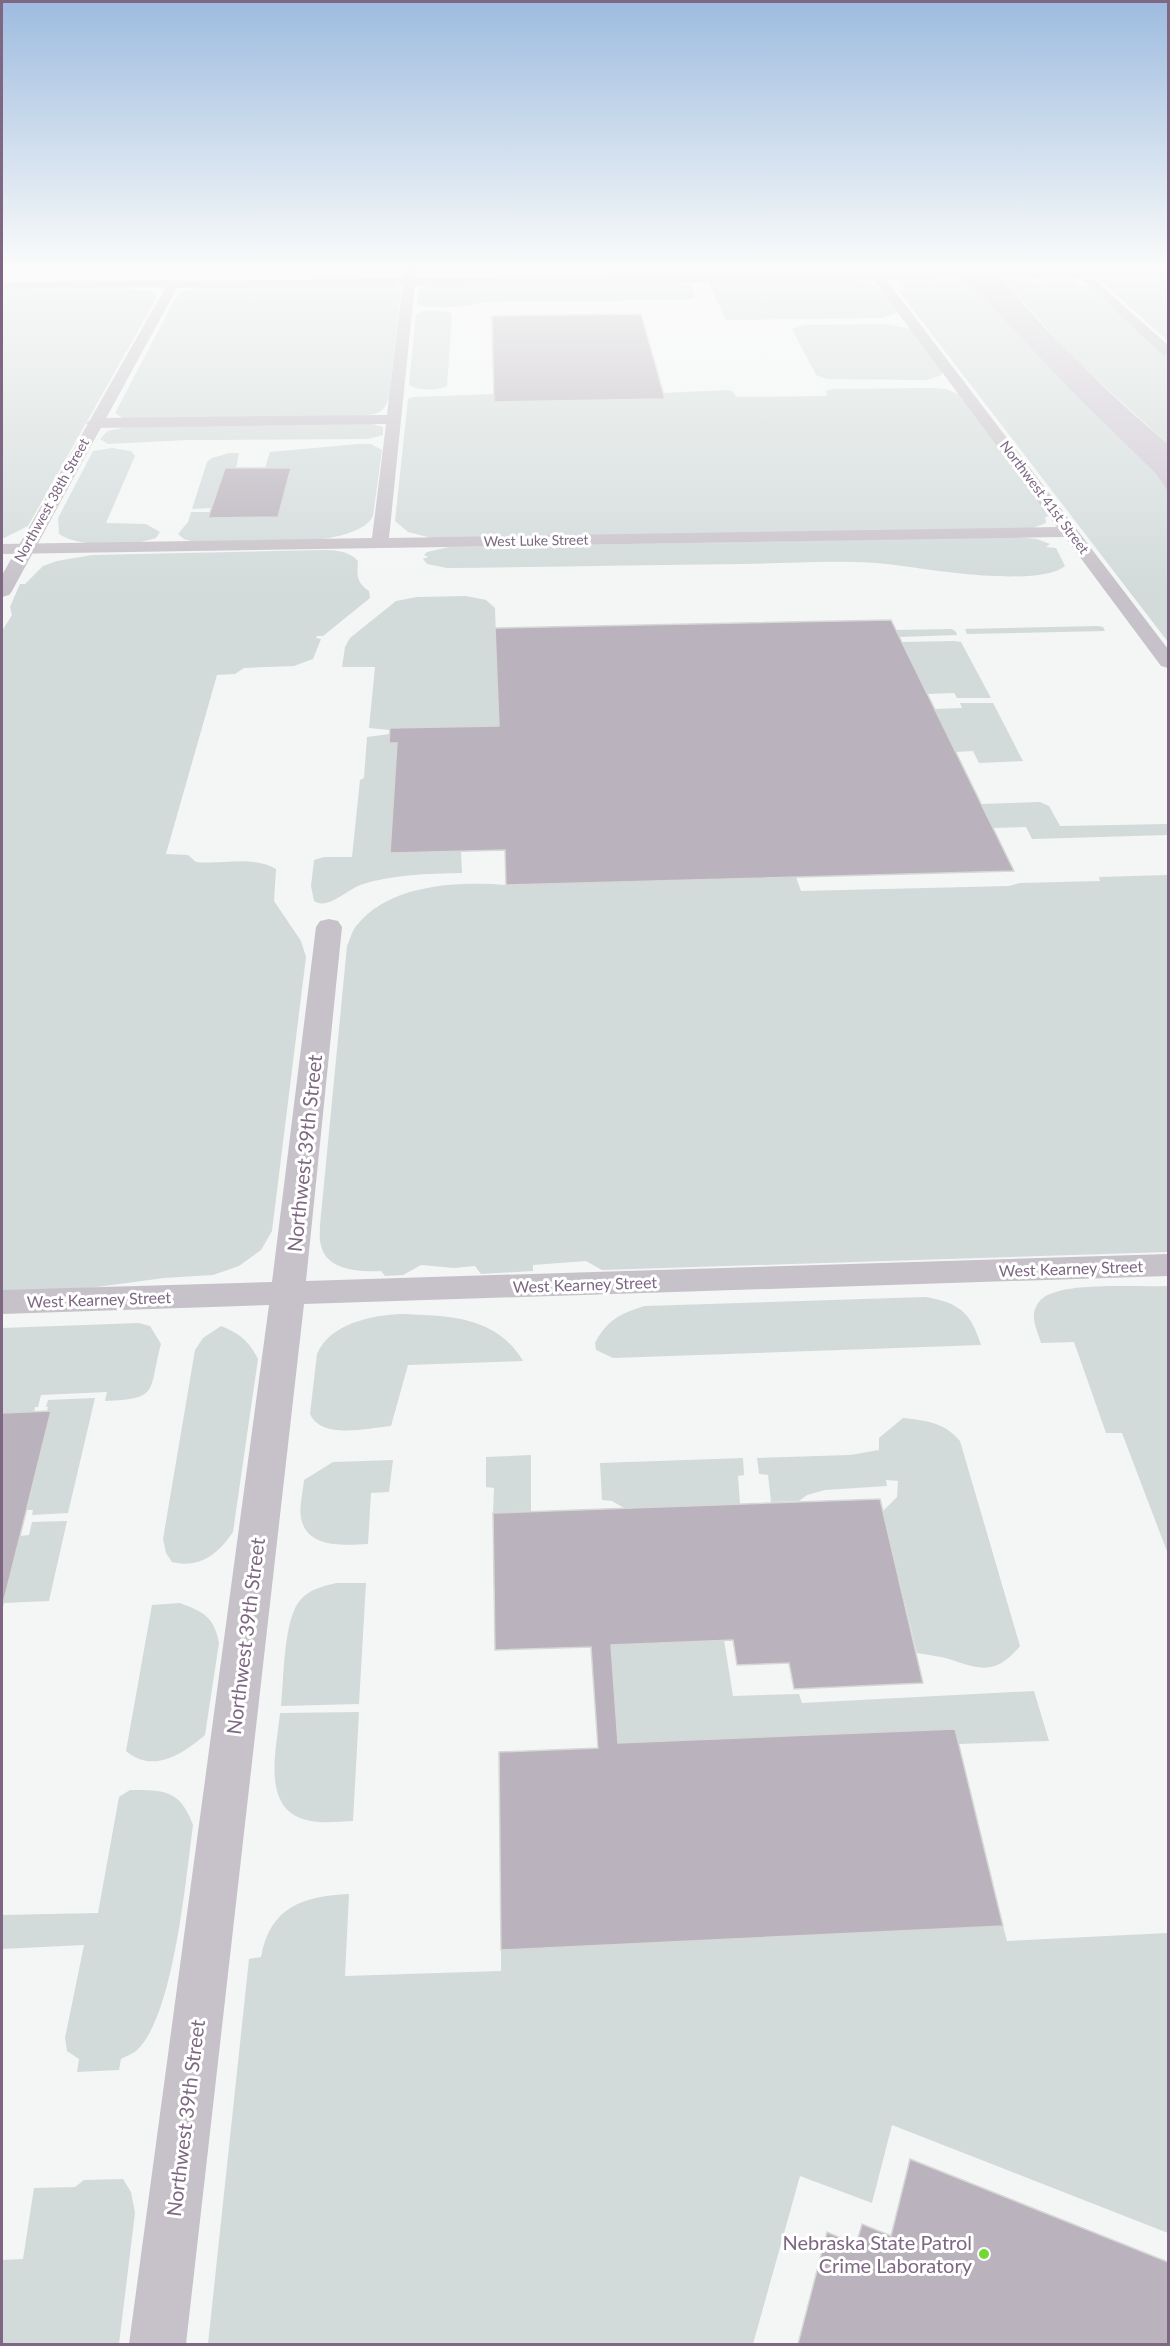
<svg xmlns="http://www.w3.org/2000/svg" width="1170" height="2346" viewBox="0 0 1170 2346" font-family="Lato,sans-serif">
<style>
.green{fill:#d2dbda}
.water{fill:#cdc5d1}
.building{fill:#bab2bc;stroke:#d6d8d6;stroke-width:1.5}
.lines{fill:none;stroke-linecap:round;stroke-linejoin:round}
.minor{fill:#c7c2c9;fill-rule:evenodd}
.tertiary{fill:#c7c2c9;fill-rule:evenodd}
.poi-dot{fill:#73d732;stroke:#fff;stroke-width:2}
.labels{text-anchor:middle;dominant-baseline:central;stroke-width:6;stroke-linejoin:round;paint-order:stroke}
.far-street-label{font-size:14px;fill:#7d6782;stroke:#fff}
.street-label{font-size:16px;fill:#7d6782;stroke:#fff}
.near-street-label{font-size:20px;fill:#7d6782;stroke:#fff}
.near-poi-label{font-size:20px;fill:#7d6782;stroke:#fff;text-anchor:end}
</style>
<rect width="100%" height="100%" fill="#f3f6f4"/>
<path class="green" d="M989 263H1113L1125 270 1042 272 1008 269 997 272Z
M1168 276V341L1099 280 1105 277Z
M1003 279H1026L1031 283H1047V279C1054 279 1062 277 1069 280 1077 282 1079 287 1089 287L1168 357V444L1076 361Z
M854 280C873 282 892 294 897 313L882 318 726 320 708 282Z
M918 280 936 283 937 280H962L979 294 1080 400 1156 474 1168 492V642L898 290 905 289 902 284 904 281Z
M668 281 691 285 695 298 685 300 483 302C471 308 429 309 417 304L419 290 430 285Z
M395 285 401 290 389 397C384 414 377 414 360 416L124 419 115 413 177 295 182 292 206 287Z
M111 288 151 291 156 294V299L28 526 2 539V289Z
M435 310 449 312 452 315 447 386C436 391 420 391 409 385L416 315 423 311Z
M885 324 912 329 944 372H942V375L927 380 827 379 816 375 792 329 804 325Z
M931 388 946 389 960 395 1050 516 1045 517 1046 523 1033 528 436 539 408 532 395 521 408 399 413 397 494 394V402L665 399 663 393 726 390 732 391 737 397 827 396 826 391 834 389Z
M372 424 383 427V435L368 439 189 440 108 444 100 439 107 431 136 425Z
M358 444H371L382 450 373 516C356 551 230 542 194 542L184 539 178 534 188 522 191 512H210L208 518 278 517 291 468H265L270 452Z
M112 448 131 451 135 456 106 523 146 524 160 532 156 538C134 546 79 548 59 534L58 518 93 451Z
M229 453H239L236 468 225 469 211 508 192 509 207 462 212 458Z
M1017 537 1037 539 1050 544 1046 547 1056 548 1065 566C1041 586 943 572 910 567 855 558 798 563 743 564 643 565 546 567 447 568L427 564 423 559 428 557 424 555 427 552 449 547Z
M320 550C334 550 348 550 358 561 357 575 356 582 369 591L370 598 323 636H317L316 638 321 639 313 659 294 666 244 668 235 674 217 675 166 854 188 855 196 862C222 865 252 855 276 869L274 901 301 941 306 957 272 1231 261 1250 239 1266 213 1275 164 1278 67 1291 2 1292V631L12 615 10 607 20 584H25L43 566 57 561 92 555Z
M466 596 486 600 495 608 499 726 390 730 369 728 375 667H342L345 647 350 638 396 601 417 597Z
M1098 626 1103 627 1105 631 967 634 965 629Z
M952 629 956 632 957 635 899 637 896 630Z
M954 641 961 642 991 698H957L954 693 927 694 902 642Z
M960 703H993L1023 761 979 763 973 751 955 752 935 709 962 708Z
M390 734 389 743H397L461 851 462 873C428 874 393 874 360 885 345 891 328 910 314 901L311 886 314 860 324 857H352L360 780 364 778 367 737Z
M1040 802 1049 806 1060 826 1168 824V835L1032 839 1026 827 993 828 981 804Z
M1168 875V1252L602 1270 586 1261 533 1265V1271L481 1274 475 1266 454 1268 421 1265 403 1275 385 1276 381 1271C361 1272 326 1271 321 1245 319 1239 320 1231 320 1225L347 946C350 940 352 930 357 925 390 884 458 881 506 885L796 877 801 891 1009 886 1020 883 1100 881 1099 877Z
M1168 1286V1554L1122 1433H1106L1074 1342 1041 1343C1038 1332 1030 1318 1036 1307 1039 1300 1045 1295 1053 1293 1078 1283 1139 1287 1168 1286Z
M926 1297C960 1303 971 1313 981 1345L613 1358 596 1350 595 1343C607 1320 621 1313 645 1306Z
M402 1314C450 1316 496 1316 523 1361L408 1365 391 1426C367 1428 322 1440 310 1414L317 1354C330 1323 373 1315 402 1314Z
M139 1323 150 1326 161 1344C148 1391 161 1399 105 1401L107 1392 41 1395 38 1407H35L34 1412 2 1413V1328Z
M221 1326C239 1333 249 1341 258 1359L233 1532C218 1554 200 1569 172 1562L166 1553 163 1539 195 1350 203 1338Z
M95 1398 68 1513 32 1515 33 1510H27L51 1412 47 1411 48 1407H46L48 1400Z
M903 1418C927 1421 944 1422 960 1441L1020 1646C996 1675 982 1670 949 1659 939 1656 927 1655 917 1653L883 1511 897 1497 898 1481 886 1480 887 1486 825 1490 807 1495 799 1501 771 1502 768 1475 759 1474 757 1458 850 1455 879 1450V1438Z
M531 1455V1511L493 1513 494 1488 486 1487V1457Z
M743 1458 744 1475 738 1476 740 1504 624 1508 612 1501 602 1500 600 1463Z
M393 1460 389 1492 371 1493 368 1544C344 1545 307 1549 301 1518 299 1507 303 1492 304 1480L333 1462Z
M67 1521 49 1601 3 1603 20 1536 29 1535 32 1522Z
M336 1583H366L359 1704 281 1706C284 1680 283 1616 302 1598 311 1589 324 1586 336 1583Z
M180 1603C204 1612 214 1617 219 1643L205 1735C183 1754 153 1774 126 1751L152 1605Z
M724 1640 733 1696 799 1694 802 1703 1034 1691 1049 1741 959 1744 955 1729 618 1743 611 1645Z
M359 1712 353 1821C342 1821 331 1823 320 1822 258 1819 276 1754 280 1713Z
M130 1790C165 1790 180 1790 193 1825 186 1877 174 2016 137 2050 133 2054 126 2056 121 2059L119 2070 77 2072 79 2059 67 2051 65 2038 84 1945 2 1949V1915L98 1913 119 1797Z
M349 1894 345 1976 501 1971V1950L1003 1926 1007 1941 1168 1933V2233L892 2125 872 2203 800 2176 753 2344H208L249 1959 261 1957C270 1907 303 1896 349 1894Z
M123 2179 131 2192 135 2213 119 2344H2V2260L23 2259 34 2188 75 2187 84 2180Z"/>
<path class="water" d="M943 263 990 264C1043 330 1103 389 1168 444V492L1156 474 1080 400 979 294Z"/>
<path class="building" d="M641 314 665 399 494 402 492 316Z
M225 468H291L278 517 208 518Z
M891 620 1014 871 506 885 505 850 390 853 397 743H389L390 728 499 726 495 628Z
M51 1411 20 1536 2 1608V1413Z
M880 1499 923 1683 794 1689 789 1663 737 1665 733 1640 611 1645 618 1743 955 1729 1003 1926 501 1950 499 1752 598 1748 591 1647 495 1650 493 1513Z
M910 2159 1168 2262V2344H798L827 2232 856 2245 862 2224 891 2236Z"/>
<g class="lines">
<path class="minor" d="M405 263H417L389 538 1057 527 873 279V273H881L1168 649V668L1161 666 1065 537 2 554V544L372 538 386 424 94 428 86 423 94 418 387 415Z
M1082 270 1086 272 1168 345V356L1163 355 1078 276V272Z
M173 280 179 284 177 287 2 289V282Z
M329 919 338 921 342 927 306 1281 1168 1254V1276L304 1304 186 2344H129L269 1305 2 1314V1290L272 1282 316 927 320 921Z"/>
<path class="tertiary" d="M1168 269V277L177 288 12 591 9 595 2 597V575L169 281Z"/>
</g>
<linearGradient id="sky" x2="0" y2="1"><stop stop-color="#9dbbdf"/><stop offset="0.45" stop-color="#fafbfa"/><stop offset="1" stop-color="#fafbfa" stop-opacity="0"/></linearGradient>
<rect width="1170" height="591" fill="url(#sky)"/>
<circle class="poi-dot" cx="984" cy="2254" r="6"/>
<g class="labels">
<g class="far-street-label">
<text transform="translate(1045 497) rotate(53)">Northwest 41st Street</text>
<text transform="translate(51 500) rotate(-61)">Northwest 38th Street</text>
<text transform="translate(536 540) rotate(-1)">West Luke Street</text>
</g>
<g class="street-label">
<text transform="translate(1071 1268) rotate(-2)">West Kearney Street</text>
<text transform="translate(585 1284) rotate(-2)">West Kearney Street</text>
<text transform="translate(99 1299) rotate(-2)">West Kearney Street</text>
</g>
<g class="near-street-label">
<text transform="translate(304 1153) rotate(-84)">Northwest 39th Street</text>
<text transform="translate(245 1636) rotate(-83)">Northwest 39th Street</text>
<text transform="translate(185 2118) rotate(-83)">Northwest 39th Street</text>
</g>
<g class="near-poi-label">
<text x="972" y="2242">Nebraska State Patrol<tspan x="972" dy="23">Crime Laboratory</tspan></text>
</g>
</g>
<rect width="1170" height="2346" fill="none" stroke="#7d6782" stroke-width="6"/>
</svg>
